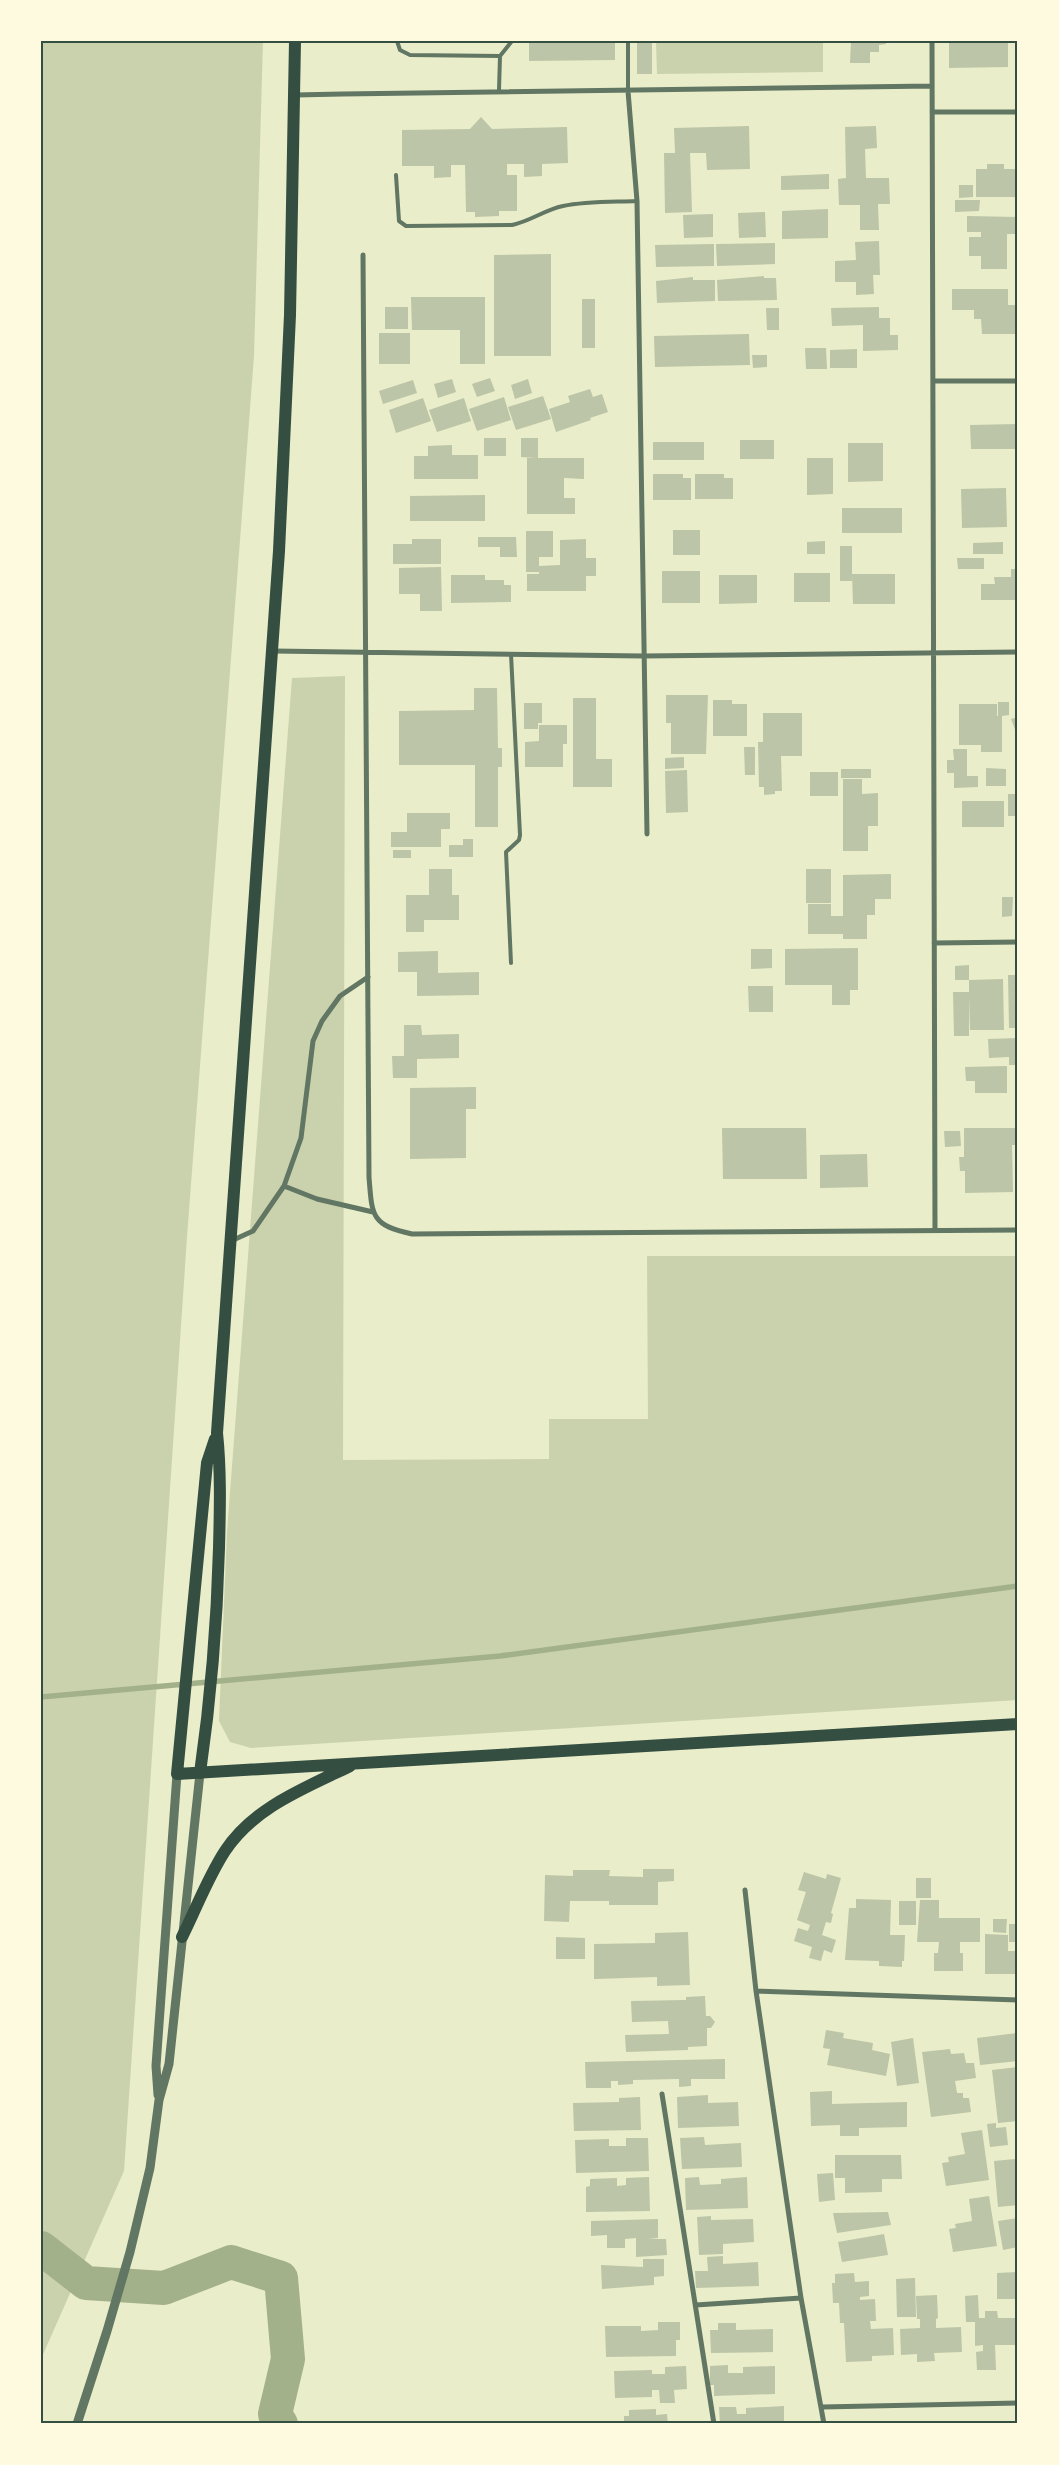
<svg xmlns="http://www.w3.org/2000/svg" width="1059" height="2465" viewBox="0 0 1059 2465" font-family="Helvetica,sans-serif">
<style>
.green{fill:#cad2ad}
.lines{fill:none;stroke-linecap:round;stroke-linejoin:round}
.stream{stroke:#a3b18a;stroke-width:5.5}
.river{stroke:#a3b18a;stroke-width:34}
.building{fill:#bcc5a7}
.service{stroke:#617663;stroke-width:4}
.minor{stroke:#617663;stroke-width:5}
.tertiary{stroke:#617663;stroke-width:9}
.primary{stroke:#344e41;stroke-width:12}
.neatline{fill:none;stroke:#344e41;stroke-width:2}
</style>
<rect width="100%" height="100%" fill="#e9edc9"/>
<path class="green" d="M41 41H263L254 356 187 1237 124 2171 41 2359Z
M656 41H823V72L657 74Z
M345 676 343 1460 549 1459V1419H648L647 1256H1018V1700L251 1748 230 1742 219 1721 227 1532 292 678Z"/>
<g class="lines">
<path class="stream" d="M41 1697 500 1656 1018 1586"/>
<path class="river" d="M41 2248 86 2283 164 2288 231 2262 281 2278 288 2359 275 2414 281 2424"/>
</g>
<path class="building" d="M529 41H615V60L529 61Z
M637 41H652V74H637Z
M851 41H886V44L879 45V52H870V63H850Z
M949 41H1008V67L949 68Z
M481 117 492 129 567 127 568 163 542 164V176L524 177V164H507V175H517V211H499V216L475 217V212H466L465 165H451V177L434 178V166H402V130L470 129Z
M749 126 750 169 707 170 706 153H690L692 212 665 213 664 153H675L674 128Z
M876 126 877 148 865 149 866 178H889L890 204H878L879 230H860V205H839L838 179 846 178 845 127Z
M987 164H1004V169H1018V197H976V169H987Z
M829 174V189L781 190V176Z
M959 185H973V197L959 198Z
M955 200H980L979 211 955 212Z
M828 209V238L782 239V211Z
M765 212 766 237 739 238 738 213Z
M713 214V237L684 238 683 215Z
M967 216 1018 217V234H1007V269H981V256H969V237H981V232H967Z
M879 241 880 275H873L874 294 856 295V282H835V261L856 260 855 242Z
M775 243V264L717 266 716 244Z
M714 244V266L656 267 655 245Z
M551 254V356H494V255Z
M764 276V278H776L777 300 718 301 717 280Z
M693 277V280H715V301L657 303 656 281Z
M952 289H1008V305H1018V334H982L981 319H974V310H952Z
M411 297H485V364H460V330H412Z
M582 299H595V348H582Z
M385 307H408V329H385Z
M879 307V318H890V335H898V350L863 351V325L832 326 831 308Z
M766 308H779V330H767Z
M379 333H410V364H379Z
M749 334 750 365 655 367 654 336Z
M805 348H826L827 369H806Z
M857 349V368H830V350Z
M752 355H767V367L753 368Z
M490 378 495 391 477 397 472 384Z
M452 379 456 392 438 398 434 384Z
M528 379 532 393 515 399 511 385Z
M413 380 417 393 383 404 379 391Z
M590 389 593 397 602 394 608 412 590 418 591 420 556 432 549 409 570 402 568 396Z
M543 396 551 419 516 430 508 407Z
M504 397 511 420 477 431 469 409Z
M423 398 431 421 396 433 389 410Z
M464 398 471 421 437 432 429 410Z
M1018 424V449H971L970 425Z
M484 438H506V456H484Z
M521 438H538V458H584V479L564 478V498H575V514H527V458H536L521 457Z
M740 440H774V459H740Z
M653 442H704V460H653Z
M848 443H883V481L848 482Z
M452 445V455H478V479H414V456H428V446Z
M807 458H833V494L807 495Z
M653 474H683V478H691V500H653Z
M695 474H724V478H733V499H695Z
M1006 488 1007 527 962 528 961 489Z
M485 495V521H410V496Z
M842 508H902V533H842Z
M673 530H700V555H673Z
M526 531H553V557H539V566L560 565V540L586 539V558H596V576H586V591H527V574H539V572H526Z
M478 537H516L517 557H500V547H478Z
M412 539H441V564H393V544H412Z
M825 541V554H807V542Z
M1003 542V554H973V543Z
M840 546H852V581H840Z
M957 558H984V569H958Z
M441 567 442 611H420V594H399V568Z
M1011 569H1018V600H981V584H995L994 577H1011Z
M662 571H700V603H662Z
M794 573H830V602H794Z
M852 574H895V604H853Z
M451 575H485V580H504V585H511V602L451 603Z
M719 575H757V603L719 604Z
M474 688H497L498 748H502V767H498V827H475V765H399V711L474 710Z
M666 695H708L706 754H671V723H666Z
M573 698H596V759H612V787H573Z
M713 700H732V704H747V736H713Z
M998 702H1009V715L1002 716V752H981V745H959V704H997V716H998Z
M524 703H542V723H538V729H524Z
M763 713H802V756H781L782 791H775V794L764 795V787H759L758 742H763Z
M1018 717V737L1011 719Z
M539 725H567V744H563V767H525V742L539 741Z
M744 747H755V775H745Z
M953 749H967V776H978V787L954 788V773H947V760H954Z
M684 757V768L665 769V758Z
M986 768 1006 769V786H986Z
M841 769H871V778H841Z
M687 770 688 812 666 813 665 771Z
M810 772H838V796H810Z
M843 779H862V794L878 793V826H868V851H843Z
M1008 794H1018V816H1008Z
M962 801H1004V827H962Z
M407 813H450V829H441V847H391V832H407Z
M463 839H473V857H449V845H463Z
M393 850H411V858H393Z
M429 869H452V895H459V920H424V932H406V895H429Z
M806 869H831V903H806Z
M891 874V899H875V915H867V939H843V934H808V904H831V916H843V875Z
M1002 897H1013L1012 916 1002 917Z
M858 948V990H850V1005H832V985H785V949Z
M751 949H772V968L751 969Z
M438 951V973L479 972V995L417 996V972H398V952Z
M969 965V980H955V966Z
M1008 975H1018V1028H1009Z
M1003 979 1004 1030H970L969 996V1036H954L953 992H969V980Z
M748 986H773V1012H749Z
M404 1025H421L422 1035 459 1034V1058L417 1059V1078H393L392 1056H404Z
M1018 1038V1065H1009V1057L989 1058 988 1039Z
M1007 1066V1093H975V1081H966L965 1067Z
M476 1087V1109H466V1158L410 1159V1088Z
M722 1128H806L807 1179H723Z
M964 1128H1018V1145H1012L1013 1192 965 1193V1171H960L959 1157H964Z
M944 1131H960L961 1146 945 1147Z
M867 1154 868 1187 820 1188V1155Z
M643 1869H674V1881L658 1882V1905H609V1901H570L569 1922 544 1921 545 1875 573 1876V1870H610L609 1876 643 1877Z
M804 1872 826 1879 827 1874 841 1878 831 1913 833 1914 831 1923 826 1922 822 1935 836 1940 832 1953 824 1950 821 1961 809 1958 812 1947 794 1941 798 1928 808 1931 810 1925 797 1920 806 1892 798 1890Z
M916 1878H931V1898H916Z
M856 1899 891 1900 890 1935H905L904 1961H902V1967L879 1966V1961L845 1960 849 1908H856Z
M920 1900H939V1918H980V1942H960V1953H963V1971H934V1953H938L939 1942H917Z
M899 1901H916V1925H899Z
M993 1919H1007L1006 1933 993 1932Z
M1009 1924H1018V1942H1009Z
M688 1932 690 1985 657 1986V1977L594 1979V1944L655 1943V1933Z
M985 1934 1008 1935V1951H1018V1974H985Z
M556 1937 585 1938V1959H556Z
M705 1996 706 2016H710L715 2022 711 2028H707V2046L688 2047V2050L626 2052 625 2035 669 2034 668 2021 632 2022 631 2001 686 2000V1997Z
M826 2030 844 2033 843 2038 873 2043 872 2050 890 2054 886 2076 827 2065 830 2049 823 2048Z
M1017 2033 1018 2061 980 2065 977 2038Z
M913 2038 919 2083 897 2086 891 2042Z
M950 2049 951 2054 964 2053 966 2063H974L976 2078 955 2081 957 2093H963V2098H969L971 2112 931 2117 922 2052Z
M725 2059V2079H691V2086L679 2087V2079L633 2080V2084L618 2085V2081H611V2088H586L585 2062Z
M1018 2067V2121L998 2123 992 2070Z
M832 2091V2104L907 2102V2127L859 2128V2136H840V2125L811 2126 810 2092Z
M708 2095V2103L738 2102 739 2126 678 2128 677 2097Z
M640 2097 641 2130 574 2131 573 2103 619 2102V2098Z
M996 2123V2128L1006 2127 1008 2145 990 2147 987 2124Z
M982 2130 989 2180 946 2186 942 2163 949 2162 948 2157 965 2154 961 2133Z
M704 2137 705 2145 741 2143 742 2167 682 2169 680 2138Z
M626 2138H648L649 2171 576 2173 575 2140 609 2139V2146H626Z
M835 2155H901L902 2179H882V2192L845 2193V2178H835Z
M1015 2159 1018 2205 998 2207 994 2161Z
M833 2173 835 2200 819 2202 817 2174Z
M649 2177 650 2211 586 2212V2187L590 2186V2179L617 2178V2186L626 2185V2178Z
M699 2177 700 2185 721 2184V2179L747 2177 748 2208 686 2210 685 2178Z
M989 2196 997 2246 953 2252 949 2229 956 2228 955 2224 972 2221 969 2199Z
M888 2212 891 2225 837 2233 833 2213Z
M711 2216V2220L753 2219 754 2242 723 2244V2254L699 2255 697 2217Z
M1018 2218V2247L1003 2250 998 2221Z
M658 2219V2238L648 2239H666L667 2255 636 2257V2238L625 2239V2248H607V2235L591 2236V2221Z
M884 2234 888 2255 842 2262 838 2242Z
M723 2256V2264L758 2262 759 2286 696 2288 695 2271H708L707 2257Z
M643 2259H664V2276L654 2277V2285L602 2289 601 2265 643 2267Z
M1018 2272V2299H997V2273Z
M854 2273 855 2282 869 2281V2296L860 2297V2300L875 2299 876 2321H870L871 2329 893 2328 894 2355 872 2356V2361L846 2362 844 2323H840L839 2303H833L832 2283H835V2274Z
M915 2278 916 2317H897L896 2279Z
M937 2295 938 2318 936 2319V2328L961 2327 962 2352 934 2353 935 2361 917 2362V2354L901 2355 900 2329 920 2328V2319H917L916 2296Z
M978 2295 979 2318H985V2311H997L998 2318H1018V2345H995L996 2370H977L976 2352 983 2351V2345L975 2346V2322H966L965 2296Z
M658 2322H680V2340H676V2356L606 2357 605 2326H641V2331L658 2330Z
M718 2323H736V2330L773 2329V2352L711 2353 710 2330H718Z
M728 2365V2373H743V2367L775 2366V2394L714 2396V2385H710V2366Z
M686 2366 687 2389 674 2390 675 2403H660L659 2390H652V2397L615 2398 614 2371 652 2370V2374H665V2367Z
M784 2406V2424H720L719 2407H736L737 2414H746V2408Z
M656 2409V2415L667 2414 668 2424H624V2416H629V2410Z"/>
<g class="lines">
<path class="service" d="M397 41 400 50 410 55 500 56
M628 41V91
M499 90 500 56 512 41
M396 175 399 221 406 226 512 225C531 221 544 210 563 206 586 201 613 202 637 201
M511 963 506 852 519 840 520 835 511 654"/>
<path class="minor" d="M932 41 935 1230
M628 91 637 201 647 834
M295 95C507 90 719 89 932 86
M932 112H1018
M363 255 369 1177C372 1216 371 1225 412 1234L1018 1230
M933 381H1018
M273 651 643 656 1018 652
M934 943 1018 942
M284 1186 317 1199 373 1212
M231 1241 253 1231 284 1186 301 1138 313 1041 322 1021 340 996 368 977
M745 1890 756 1991 801 2298 824 2424
M756 1991 1018 2000
M662 2094 714 2424
M696 2305 801 2298
M822 2407 1018 2403"/>
<path class="tertiary" d="M158 2095 156 2066 177 1774
M77 2424 107 2331 130 2252 150 2168 159 2100 169 2064 200 1773"/>
<path class="primary" d="M215 1439 207 1463 177 1774 1018 1724
M200 1773C211 1697 217 1623 219 1548 220 1509 221 1471 217 1433L279 551 290 315 295 41
M182 1937C196 1909 208 1877 225 1851 254 1807 305 1788 350 1766"/>
</g>
<rect width="1059" height="2465" fill="none" stroke="#fefae0" stroke-width="85"/>
<rect x="42" y="42" width="974" height="2380" class="neatline"/>
</svg>
